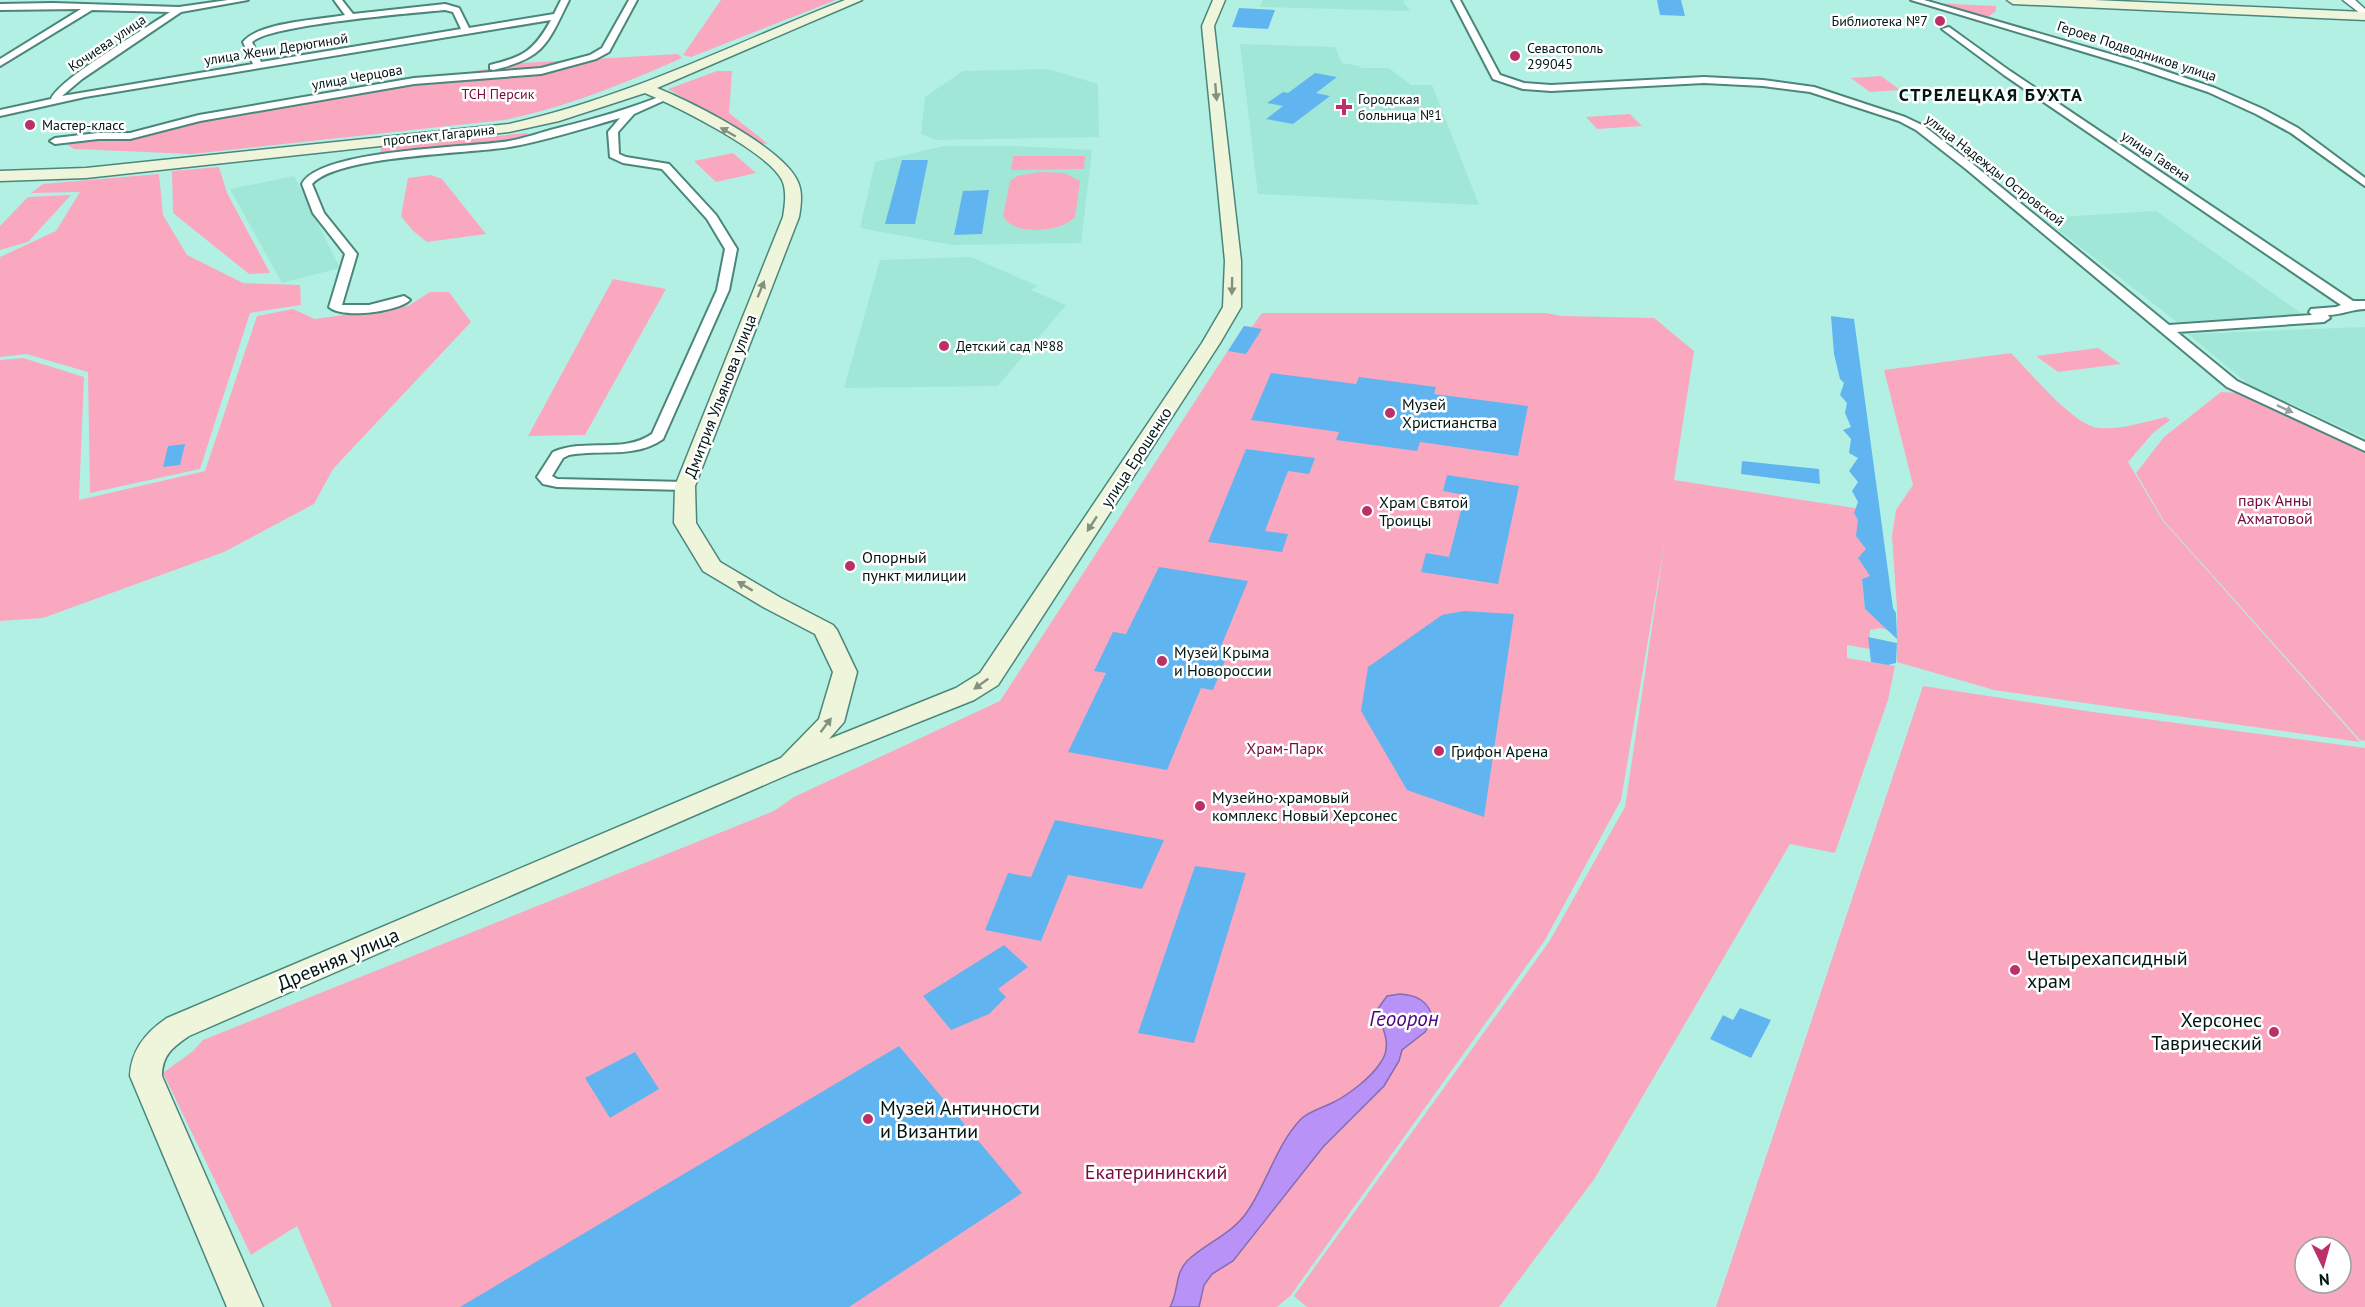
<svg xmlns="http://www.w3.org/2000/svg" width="2365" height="1307" viewBox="0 0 2365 1307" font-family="'PT Sans',sans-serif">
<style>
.built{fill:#a0e7d8}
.green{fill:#faa8c0;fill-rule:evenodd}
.water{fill:#b992f8;stroke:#826db3;stroke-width:1.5}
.building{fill:#60b5f0}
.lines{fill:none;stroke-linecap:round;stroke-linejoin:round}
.minor-casing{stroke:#4b867b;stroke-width:4}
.tertiary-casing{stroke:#4b867b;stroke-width:3}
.secondary-casing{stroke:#4b867b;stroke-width:3}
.minor{fill:#fff;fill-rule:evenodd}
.tertiary{fill:#fff;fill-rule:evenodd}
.secondary{fill:#eef5db;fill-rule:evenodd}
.oneway{fill:#839181}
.oneway2{fill:#99a2a1}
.poi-dot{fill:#bb3069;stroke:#fff;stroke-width:2}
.labels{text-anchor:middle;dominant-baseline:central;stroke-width:5;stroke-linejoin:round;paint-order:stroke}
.far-poi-label{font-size:14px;fill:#011713;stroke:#fff;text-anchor:start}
.far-street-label{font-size:14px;fill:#011713;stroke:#fff}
.far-park-label{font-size:14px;fill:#770b3d;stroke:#fff}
.street-label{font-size:16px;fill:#011713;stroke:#fff}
.poi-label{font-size:16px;fill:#011713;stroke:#fff;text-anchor:start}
.park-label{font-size:16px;fill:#770b3d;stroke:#fff}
.far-district-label{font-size:18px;font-weight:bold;letter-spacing:1.5px;fill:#011713;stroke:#fff}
.near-poi-label{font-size:20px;fill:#011713;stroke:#fff;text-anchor:start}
.near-street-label{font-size:20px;fill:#011713;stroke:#fff}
.near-park-label{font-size:20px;fill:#770b3d;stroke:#fff}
.near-water-label{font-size:21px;font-style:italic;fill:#4b0584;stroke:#fff}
</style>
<rect width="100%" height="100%" fill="#b3f0e4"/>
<path class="built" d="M1263 0H1409L1403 1 1410 11 1260 7Z
M1240 44 1335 47 1342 63 1360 66 1361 68H1389L1411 85H1432L1479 205 1258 194Z
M1048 69 1098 84 1099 137 936 140 921 134 925 97 963 71Z
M944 146H1014L1092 150 1081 243 952 245 860 228 875 162Z
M294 176 340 268 282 283 230 189Z
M2156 211 2302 314 2177 322 2043 218Z
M971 257 1038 286 1031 290 1066 305 998 386 844 388 880 260Z
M2365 327V438L2248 384 2188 334Z"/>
<path class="green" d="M721 0H836L691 57 683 55Z
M1933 3 1996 6V11L1987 18Z
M678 54 682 58C623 84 567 107 504 120L192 154 74 149 65 143 522 63Z
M717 71H732L729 113 768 144 760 143 668 89Z
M1881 76 1900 90 1870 92 1851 78Z
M1630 114 1642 126 1597 129 1586 117Z
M526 133 530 135 502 142 380 155 381 148Z
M733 153 756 173 716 182 694 161Z
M1013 156H1085L1084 169 1011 170Z
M219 167 227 193 270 273 249 274 173 213 172 171Z
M1040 172 1064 173 1080 181 1075 217C1062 232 1014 237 1003 216L1010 181 1017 176Z
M159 174 163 215 187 255 243 283 300 285 301 305 250 313 200 469 90 493 88 372 26 354 0 357V257L56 231 80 192 31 193 43 184Z
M431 175 442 179 486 234 427 242 412 230 401 216 408 178Z
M71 195 28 242 0 250V226L28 197Z
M613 279 666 289 585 435 528 436Z
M430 292H449L471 322 333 469 314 504 224 552 43 618 0 621V360L23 358 84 377 79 500 205 471 257 316 293 309 315 319 408 306Z
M1262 313H1546L1562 316 1654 318 1694 351 1674 480 1861 509 1862 530 1856 535 1870 554 1860 555 1859 560 1880 580 1868 577 1862 579 1865 609 1888 630 1880 628 1870 630 1869 645 1875 646V650L1847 645V658L1895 666 1888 700 1835 853 1790 844 1595 1178 1499 1307H1307L1294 1296 1549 942 1625 807 1665 540 1621 800 1545 940 1291 1295 1277 1307H332L297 1226 251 1255 163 1073 193 1051 203 1040 774 811 794 797 1000 701 1244 326 1252 327Z
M2098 348 2121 364 2058 372 2036 356Z
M2011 353C2029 371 2073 425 2098 428 2121 430 2144 422 2166 417L2170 420 2153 433 2128 462 2163 521 2360 742 1994 690 1897 662V608L1892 536 1896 510 1913 485 1884 370Z
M2221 392 2240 393 2365 453V741L2360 740 2164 521 2136 473 2164 437Z
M1923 686 2093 712 2365 748V1307H1716ZM2305 1247H2341V1283H2305Z"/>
<path class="water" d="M1400 994C1417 995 1428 1001 1433 1018L1425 1032 1402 1050 1399 1061 1384 1086 1323 1147 1233 1261 1212 1274 1204 1285 1199 1307H1170C1179 1292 1174 1275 1187 1261 1206 1243 1232 1234 1247 1212 1267 1183 1276 1146 1300 1120 1307 1112 1322 1108 1332 1103 1348 1095 1371 1078 1381 1062 1393 1045 1382 1028 1377 1010L1387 996Z"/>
<path class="building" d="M1657 0H1681L1685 16 1660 15Z
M1239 8 1275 10 1268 29 1232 27Z
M1315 73 1337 77 1316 93 1330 96 1293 124 1266 119 1283 106 1267 103 1283 92 1288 93Z
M902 160H928L915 224H885Z
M989 190 982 234 954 235 963 191Z
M1831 316 1854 319 1893 608 1896 613 1897 639 1865 609 1862 579 1870 576 1858 558 1866 549 1856 536 1858 520 1854 513 1858 502 1852 491 1858 482 1849 471 1858 458 1849 453 1851 439 1843 430 1851 427 1845 413 1847 403 1840 395 1844 383 1840 379 1834 354Z
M1244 326 1262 329 1246 354 1228 351Z
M1271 373 1356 384 1359 377 1436 387 1434 394 1528 406 1518 456 1420 442 1417 451 1336 440 1339 432 1251 420Z
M185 444 180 465 163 467 168 446Z
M1246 449 1315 458 1309 474 1288 471 1265 531 1288 534 1282 552 1208 542Z
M1742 461 1819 469 1820 484 1741 474Z
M1447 475 1519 486 1498 584 1421 572 1426 553 1449 557 1465 495 1443 491Z
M1159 567 1248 581 1220 649 1229 651 1213 690 1201 688 1167 770 1068 752 1106 673 1094 671 1113 632 1126 634Z
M1464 611 1514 614 1484 817 1407 790 1361 711 1368 667 1442 615Z
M1868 637 1897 643 1896 663 1888 665 1871 662Z
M1055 820 1164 840 1142 889 1068 875 1041 941 985 930 1008 873 1031 877Z
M1195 866 1246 873 1194 1043 1138 1033Z
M1004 945 1028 967 998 989 1006 997 989 1014 951 1030 923 996Z
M1740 1008 1771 1020 1751 1058 1710 1039 1723 1015 1733 1020Z
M899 1046 1022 1193 849 1307H460Z
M635 1052 659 1089 610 1118 585 1078Z"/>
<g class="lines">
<g class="minor-casing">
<path id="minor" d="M228 0H248L181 12 82 79 62 96 253 64 243 42C259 22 319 20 345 15L334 0H342L353 14 445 4 459 8 469 28 554 14 561 0H569C547 45 544 58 493 70L490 69V65C523 57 534 51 551 20L85 97 0 116V110L51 99C59 79 148 27 170 12L92 10 0 66V59L81 9 0 10V4L53 3 179 7ZM445 10 453 12 461 29 261 62 252 42C269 25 412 13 445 10Z
M629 0H637L609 52 596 59 541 74 414 84 200 121 130 139H98L55 144 50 141 55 138 98 133H130L199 115 414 78 541 68 590 55 602 48Z
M1452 0H1460L1500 75 1524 83 1551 85 1704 77 1763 80 1814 87 1905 117 1924 126 1974 165 2169 325 2312 315 2309 312 2311 309 2336 307 2341 305 2004 75 1942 29 1949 27 2010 71 2353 301H2365V309C2352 309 2342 315 2328 315L2330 318 2324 322 2177 332 2237 381 2365 442V451L2227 387 1966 169 1916 130 1899 121 1810 92 1763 86 1704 83 1551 91 1523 89 1493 79Z
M1911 0H1924L2141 63 2215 88 2263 109 2298 128 2365 178V186L2291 133 2256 114 2208 92 2134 67Z
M664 95 672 97 634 114 618 132 619 154 626 157 669 164 716 215 737 249 729 290 663 439C634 459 602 449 569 455L563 458 552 476 557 479 685 482 692 486 685 490 557 487 543 484 537 477 553 452C585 438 623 454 652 434L717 290 725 249 707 219 662 169 623 163 610 157 608 132 620 118C584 128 546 141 509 147 467 154 338 155 312 184L324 213 357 254 342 305H369L404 296 410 300C398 312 342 319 329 307L345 254 313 213 302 184C319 149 470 148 509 141 526 138 542 132 558 128 594 119 629 109 664 95Z"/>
</g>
<g class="tertiary-casing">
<path id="tertiary" d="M2343 0H2355L2365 9V17Z"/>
</g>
<g class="secondary-casing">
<path id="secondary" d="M845 0H862L657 88C692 102 781 147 797 180 803 191 801 205 799 217L695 486 696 523 720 562 781 598 833 625 837 630 857 672 844 722 829 739 956 688 980 673 1202 343 1223 307 1225 261 1202 26 1213 0H1225L1214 26 1241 261V307L1220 343 998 685 974 700 794 772 189 1036C173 1047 162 1055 162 1076L263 1307H227L130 1076C131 1050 146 1032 167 1018L781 758 819 719 833 672 815 634 765 608 703 571 674 523 675 486 783 217C785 205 787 191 782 180 767 151 676 106 645 93L559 121 509 132 86 178 0 181V171L86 168 509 124C627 98 733 44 845 0Z
M2007 0H2094L2365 12V20L2013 4Z"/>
</g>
<use href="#minor" class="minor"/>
<use href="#tertiary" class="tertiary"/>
<use href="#secondary" class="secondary"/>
</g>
<defs><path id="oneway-solid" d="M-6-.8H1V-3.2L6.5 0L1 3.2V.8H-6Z" transform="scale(1.5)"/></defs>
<g class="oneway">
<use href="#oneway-solid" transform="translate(1216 92) rotate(85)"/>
<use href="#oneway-solid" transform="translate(728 132) rotate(-150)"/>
<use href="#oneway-solid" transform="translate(1232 286) rotate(91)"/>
<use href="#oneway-solid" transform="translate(761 289) rotate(-68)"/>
<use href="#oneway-solid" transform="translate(1092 524) rotate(123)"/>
<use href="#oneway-solid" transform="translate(745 586) rotate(-149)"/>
<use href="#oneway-solid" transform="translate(981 684) rotate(144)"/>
<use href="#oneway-solid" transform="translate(826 725) rotate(-53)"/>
</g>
<use class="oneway2" href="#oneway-solid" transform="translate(2285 409) rotate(25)"/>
<g class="poi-dot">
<circle cx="1940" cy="21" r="6"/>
<circle cx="1515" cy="56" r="6"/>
<path d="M1341 98h6v6h6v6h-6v6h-6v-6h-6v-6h6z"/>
<circle cx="30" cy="125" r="6"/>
<circle cx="944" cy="346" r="6"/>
<circle cx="1390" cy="413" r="6"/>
<circle cx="1367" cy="511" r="6"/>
<circle cx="850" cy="566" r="6"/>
<circle cx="1162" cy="661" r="6"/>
<circle cx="1439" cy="751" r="6"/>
<circle cx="1200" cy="806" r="6"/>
<circle cx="2015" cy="970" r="6"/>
<circle cx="2274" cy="1032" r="6"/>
<circle cx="868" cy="1119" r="6"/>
</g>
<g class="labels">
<g class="far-poi-label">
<text x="1928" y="21" text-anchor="end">Библиотека №7</text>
<text x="1527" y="48">Севастополь<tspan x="1527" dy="16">299045</tspan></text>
<text x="1358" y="99">Городская<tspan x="1358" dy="16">больница №1</tspan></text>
<text x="42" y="125">Мастер-класс</text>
<text x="956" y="346">Детский сад №88</text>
</g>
<g class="far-street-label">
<text transform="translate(107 43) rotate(-34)">Кочиева улица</text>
<text transform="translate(276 49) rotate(-9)">улица Жени Дерюгиной</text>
<text transform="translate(2137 51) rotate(18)">Героев Подводников улица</text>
<text transform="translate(357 77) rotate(-10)">улица Черцова</text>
<text transform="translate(439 135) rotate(-6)">проспект Гагарина</text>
<text transform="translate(2156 156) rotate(34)">улица Гавена</text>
<text transform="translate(1995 170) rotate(38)">улица Надежды Островской</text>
</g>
<g class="far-park-label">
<text x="498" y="94">ТСН Персик</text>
</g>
<g class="street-label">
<text transform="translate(720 396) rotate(-69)">Дмитрия Ульянова улица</text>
<text transform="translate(1136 457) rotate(-57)">улица Ерошенко</text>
</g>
<g class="poi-label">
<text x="1402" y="404">Музей<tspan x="1402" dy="18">Христианства</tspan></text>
<text x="1379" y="502">Храм Святой<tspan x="1379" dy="18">Троицы</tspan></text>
<text x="862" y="557">Опорный<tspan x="862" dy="18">пункт милиции</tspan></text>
<text x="1174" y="652">Музей Крыма<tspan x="1174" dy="18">и Новороссии</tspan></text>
<text x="1451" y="751">Грифон Арена</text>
<text x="1212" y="797">Музейно-храмовый<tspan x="1212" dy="18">комплекс Новый Херсонес</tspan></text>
</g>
<g class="park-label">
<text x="2275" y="500">парк Анны<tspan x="2275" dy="18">Ахматовой</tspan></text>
<text x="1285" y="748">Храм-Парк</text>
</g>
<g class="far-district-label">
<text x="1991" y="94">СТРЕЛЕЦКАЯ БУХТА</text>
</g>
<g class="near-poi-label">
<text x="2027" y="958">Четырехапсидный<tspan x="2027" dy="23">храм</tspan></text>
<text x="2262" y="1020" text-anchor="end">Херсонес<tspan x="2262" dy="23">Таврический</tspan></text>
<text x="880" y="1108">Музей Античности<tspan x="880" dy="23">и Византии</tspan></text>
</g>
<g class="near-street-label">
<text transform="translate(338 959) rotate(-23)">Древняя улица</text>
</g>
<g class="near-park-label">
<text x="1156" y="1172">Екатерининский</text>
</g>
<g class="near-water-label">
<text x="1404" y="1018">Геоорон</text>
</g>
</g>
<g transform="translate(2323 1265) rotate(175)"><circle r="28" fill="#ffffff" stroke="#99a2a1" stroke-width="1.5"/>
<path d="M0-4.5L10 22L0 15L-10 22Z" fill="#bb3069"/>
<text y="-9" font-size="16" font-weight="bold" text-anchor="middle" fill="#011713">N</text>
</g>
</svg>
